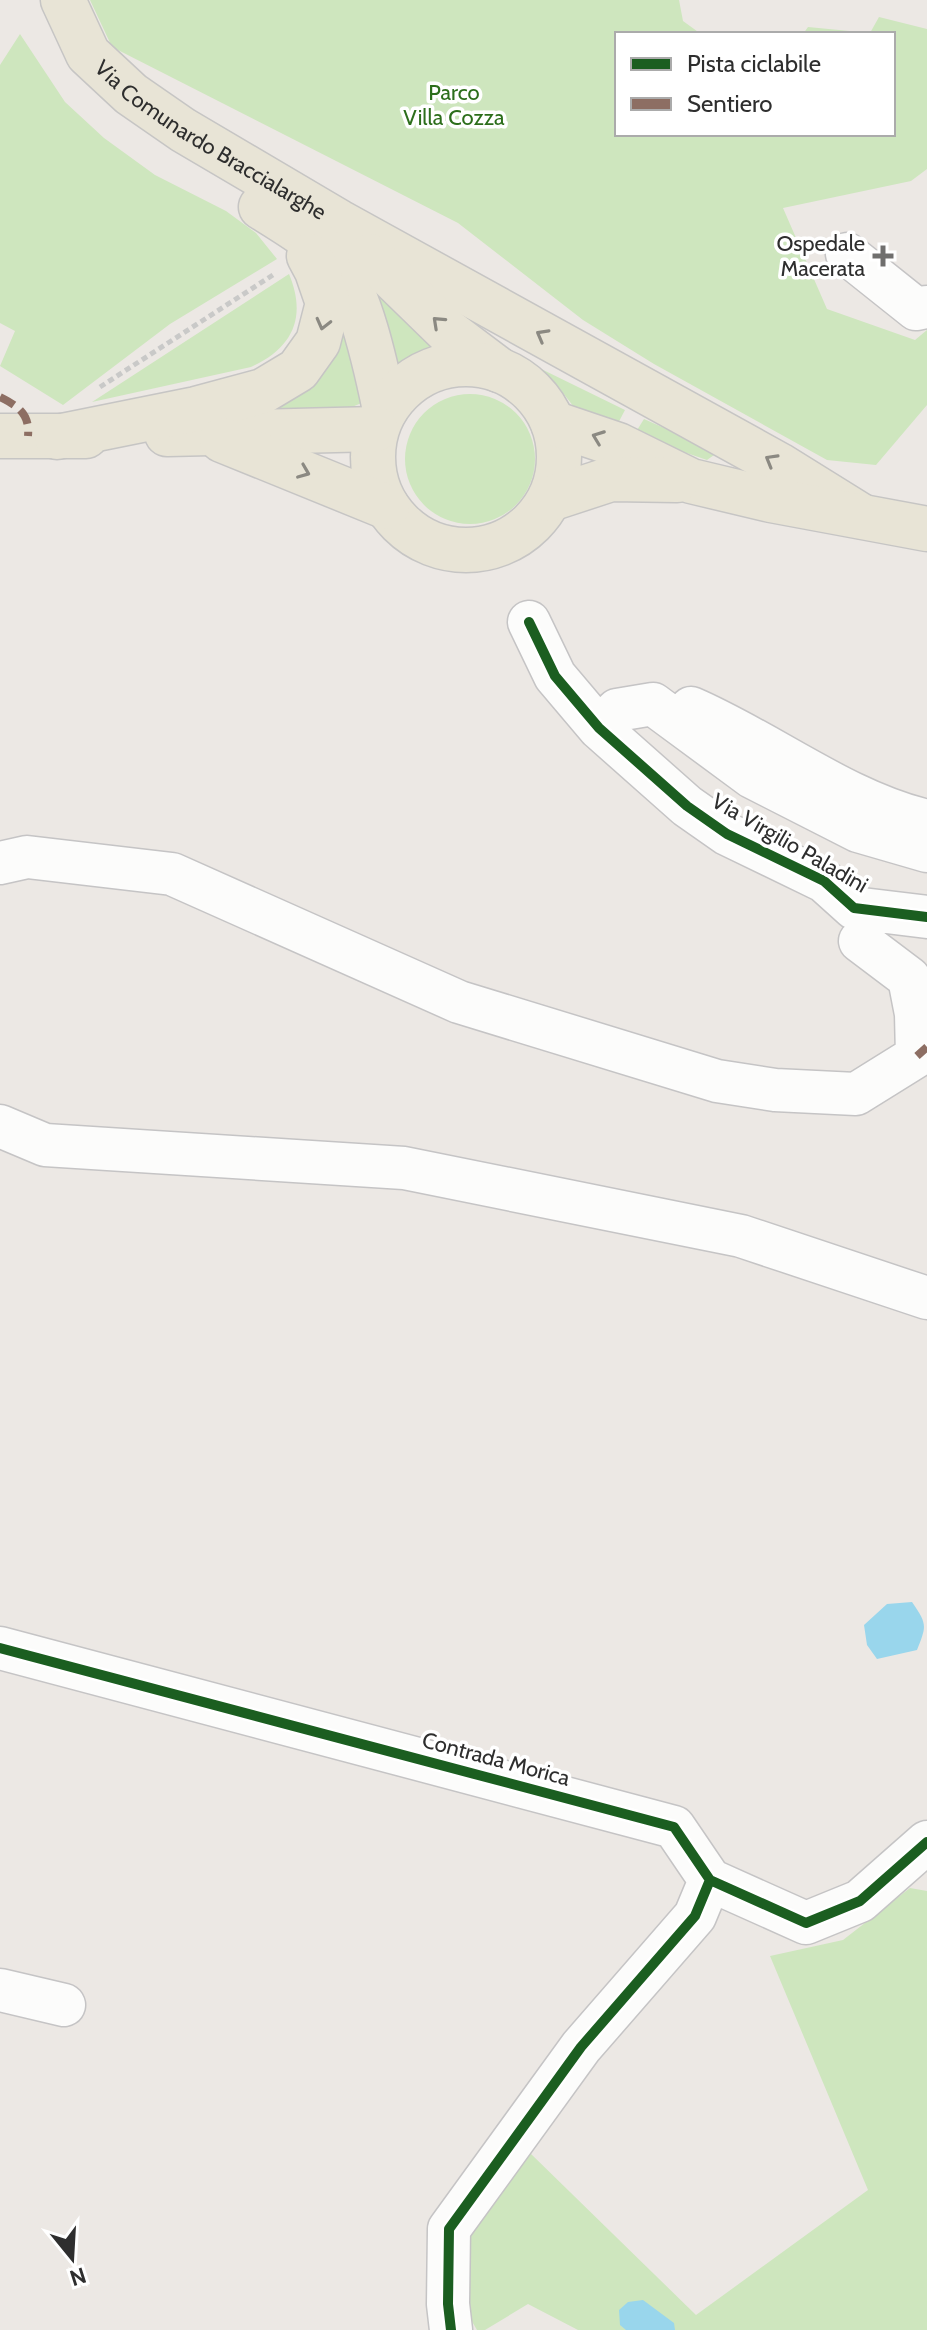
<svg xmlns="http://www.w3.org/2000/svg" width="927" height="2330" viewBox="0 0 927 2330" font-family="Cabin,sans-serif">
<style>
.green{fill:#cee6be}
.water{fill:#99d6ec}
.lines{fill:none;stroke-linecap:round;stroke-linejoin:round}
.minor-casing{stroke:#c5c4c5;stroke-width:45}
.major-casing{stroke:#c6c5c4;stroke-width:47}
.path{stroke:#c9c9c8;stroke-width:5;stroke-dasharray:6 4;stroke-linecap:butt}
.minor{stroke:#fcfcfb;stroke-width:42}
.major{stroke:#e8e4d6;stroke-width:44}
.quiet{stroke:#8d6e63;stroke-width:8;stroke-dasharray:16 8;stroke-linecap:butt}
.cycleway-casing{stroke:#fff;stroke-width:15}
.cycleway{stroke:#1b5e20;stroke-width:10}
.oneway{stroke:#8b8982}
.poi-dot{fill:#706f6e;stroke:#fff;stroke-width:3}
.labels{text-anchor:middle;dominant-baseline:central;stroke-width:7;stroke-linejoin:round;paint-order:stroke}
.park-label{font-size:22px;fill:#2c6e1b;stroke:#fff}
.street-label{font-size:22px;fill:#2e2e2e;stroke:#fff}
.poi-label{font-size:22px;fill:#2e2e2e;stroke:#fff;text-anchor:end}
</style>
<rect width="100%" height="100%" fill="#ece8e4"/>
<path class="green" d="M90 0H679L683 21 701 34H617V134H893V34H803L808 27 870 33 879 17 927 29V169L911 181 783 208 827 309 915 340 927 330V405L876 465 827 460 654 364 583 320 458 223 112 47Z
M20 34 65 102 104 138 155 175 226 211 256 233 277 259 170 324 63 405 0 366 15 331 0 323V65Z
M347 257 446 352 420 360 390 379Z
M289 274C307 317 293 348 251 367L92 402Z
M344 313 369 400 347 409 264 413Z
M531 364 625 410 615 429 577 411 553 380Z
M405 459a65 65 0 1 1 130 0a65 65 0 1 1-130 0Z
M644 419 709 448 714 455 707 460 634 435Z
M910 1888 927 1891V2330H578L528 2304 485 2330H477L459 2299 467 2233 529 2152 696 2315 868 2190 770 1956 843 1940Z"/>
<path class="water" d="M912 1602C927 1624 927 1625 917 1650L877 1659 867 1645 864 1625 887 1604Z
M643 2300 674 2323 675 2330H626L620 2325 619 2310 628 2302Z"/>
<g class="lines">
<g class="minor-casing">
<path id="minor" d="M847 254 916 309 927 307
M529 622 555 676 599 728 687 806 727 834 824 881 854 908 927 917
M691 708C770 742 843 801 927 821
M599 728 617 710 653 704 752 777 858 831 927 851
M0 863 27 857 172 874 459 1002 717 1081 775 1090 856 1094 917 1056 916 1014 909 978 860 941
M0 1126 45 1145 404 1168 741 1236 927 1298
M0 1648 674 1827 710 1880 806 1923 860 1901 927 1842
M0 1990 64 2005
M451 2330 448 2304 449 2229 581 2047 695 1916 710 1880"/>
</g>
<g class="major-casing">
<g id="major">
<path id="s1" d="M63 0 88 54 131 94 183 130 339 222 779 465 861 516"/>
<path d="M261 207C285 222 312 238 332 258 359 285 377 371 385 410"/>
<path d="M370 256 446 330 499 370"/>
<circle cx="466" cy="457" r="93"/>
<path d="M553 423 618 445 691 481 771 500 927 529"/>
<path d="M167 434 376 429"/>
<path d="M0 436H86"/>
<path d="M57 437 196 409 263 391 298 370 318 342 328 303 317 271 309 256"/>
<path d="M222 440 387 507"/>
<path d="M550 499 611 479 677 480"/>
</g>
</g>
<path class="path" d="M100 387 276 273"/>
<use href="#minor" class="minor"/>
<use href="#major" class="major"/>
<path class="quiet" d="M0 397C18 406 30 414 28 436
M917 1056 927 1047"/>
<g class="cycleway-casing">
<path id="cycleway" d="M529 622 555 676 599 728 687 806 727 834 824 881 854 908 927 917
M0 1648 674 1827 710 1880 806 1923 860 1901 927 1842
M451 2330 448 2304 449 2229 581 2047 695 1916 710 1880"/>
</g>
<use href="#cycleway" class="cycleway"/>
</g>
<defs><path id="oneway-chevron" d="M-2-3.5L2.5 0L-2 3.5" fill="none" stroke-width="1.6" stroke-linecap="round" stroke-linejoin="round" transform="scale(2)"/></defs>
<g class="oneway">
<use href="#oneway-chevron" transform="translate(438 322) rotate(-137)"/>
<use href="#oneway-chevron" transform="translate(323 324) rotate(104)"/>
<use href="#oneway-chevron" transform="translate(542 335) rotate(-151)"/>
<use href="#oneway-chevron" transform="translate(598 437) rotate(-159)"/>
<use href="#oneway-chevron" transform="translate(771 460) rotate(-150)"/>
<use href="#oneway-chevron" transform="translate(304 472) rotate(22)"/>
</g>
<path class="poi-dot" d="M879 244h8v8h8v8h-8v8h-8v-8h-8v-8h8z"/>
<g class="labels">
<g class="park-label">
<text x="454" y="92">Parco<tspan x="454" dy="25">Villa Cozza</tspan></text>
</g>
<g class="street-label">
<text stroke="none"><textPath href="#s1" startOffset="210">Via Comunardo Braccialarghe</textPath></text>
<text transform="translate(790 843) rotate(30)">Via Virgilio Paladini</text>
<text transform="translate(496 1759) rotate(15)">Contrada Morica</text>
</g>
<g class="poi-label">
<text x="865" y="243">Ospedale<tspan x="865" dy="25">Macerata</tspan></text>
</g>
</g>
<rect x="615" y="32" width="280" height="104" fill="#ffffff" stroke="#ababab" stroke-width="2"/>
<rect x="631" y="58" width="40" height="12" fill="#1b5e20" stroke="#ababab" stroke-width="2"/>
<text x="687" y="72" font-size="24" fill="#2e2e2e">Pista ciclabile</text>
<rect x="631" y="98" width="40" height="12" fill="#8d6e63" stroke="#ababab" stroke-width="2"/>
<text x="687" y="112" font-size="24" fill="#2e2e2e">Sentiero</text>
<g transform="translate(72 2258) rotate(162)" stroke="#ffffff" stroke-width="6" paint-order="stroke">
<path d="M0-6L14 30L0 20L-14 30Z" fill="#2e2e2e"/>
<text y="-12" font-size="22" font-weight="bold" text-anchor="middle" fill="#2e2e2e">N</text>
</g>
</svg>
